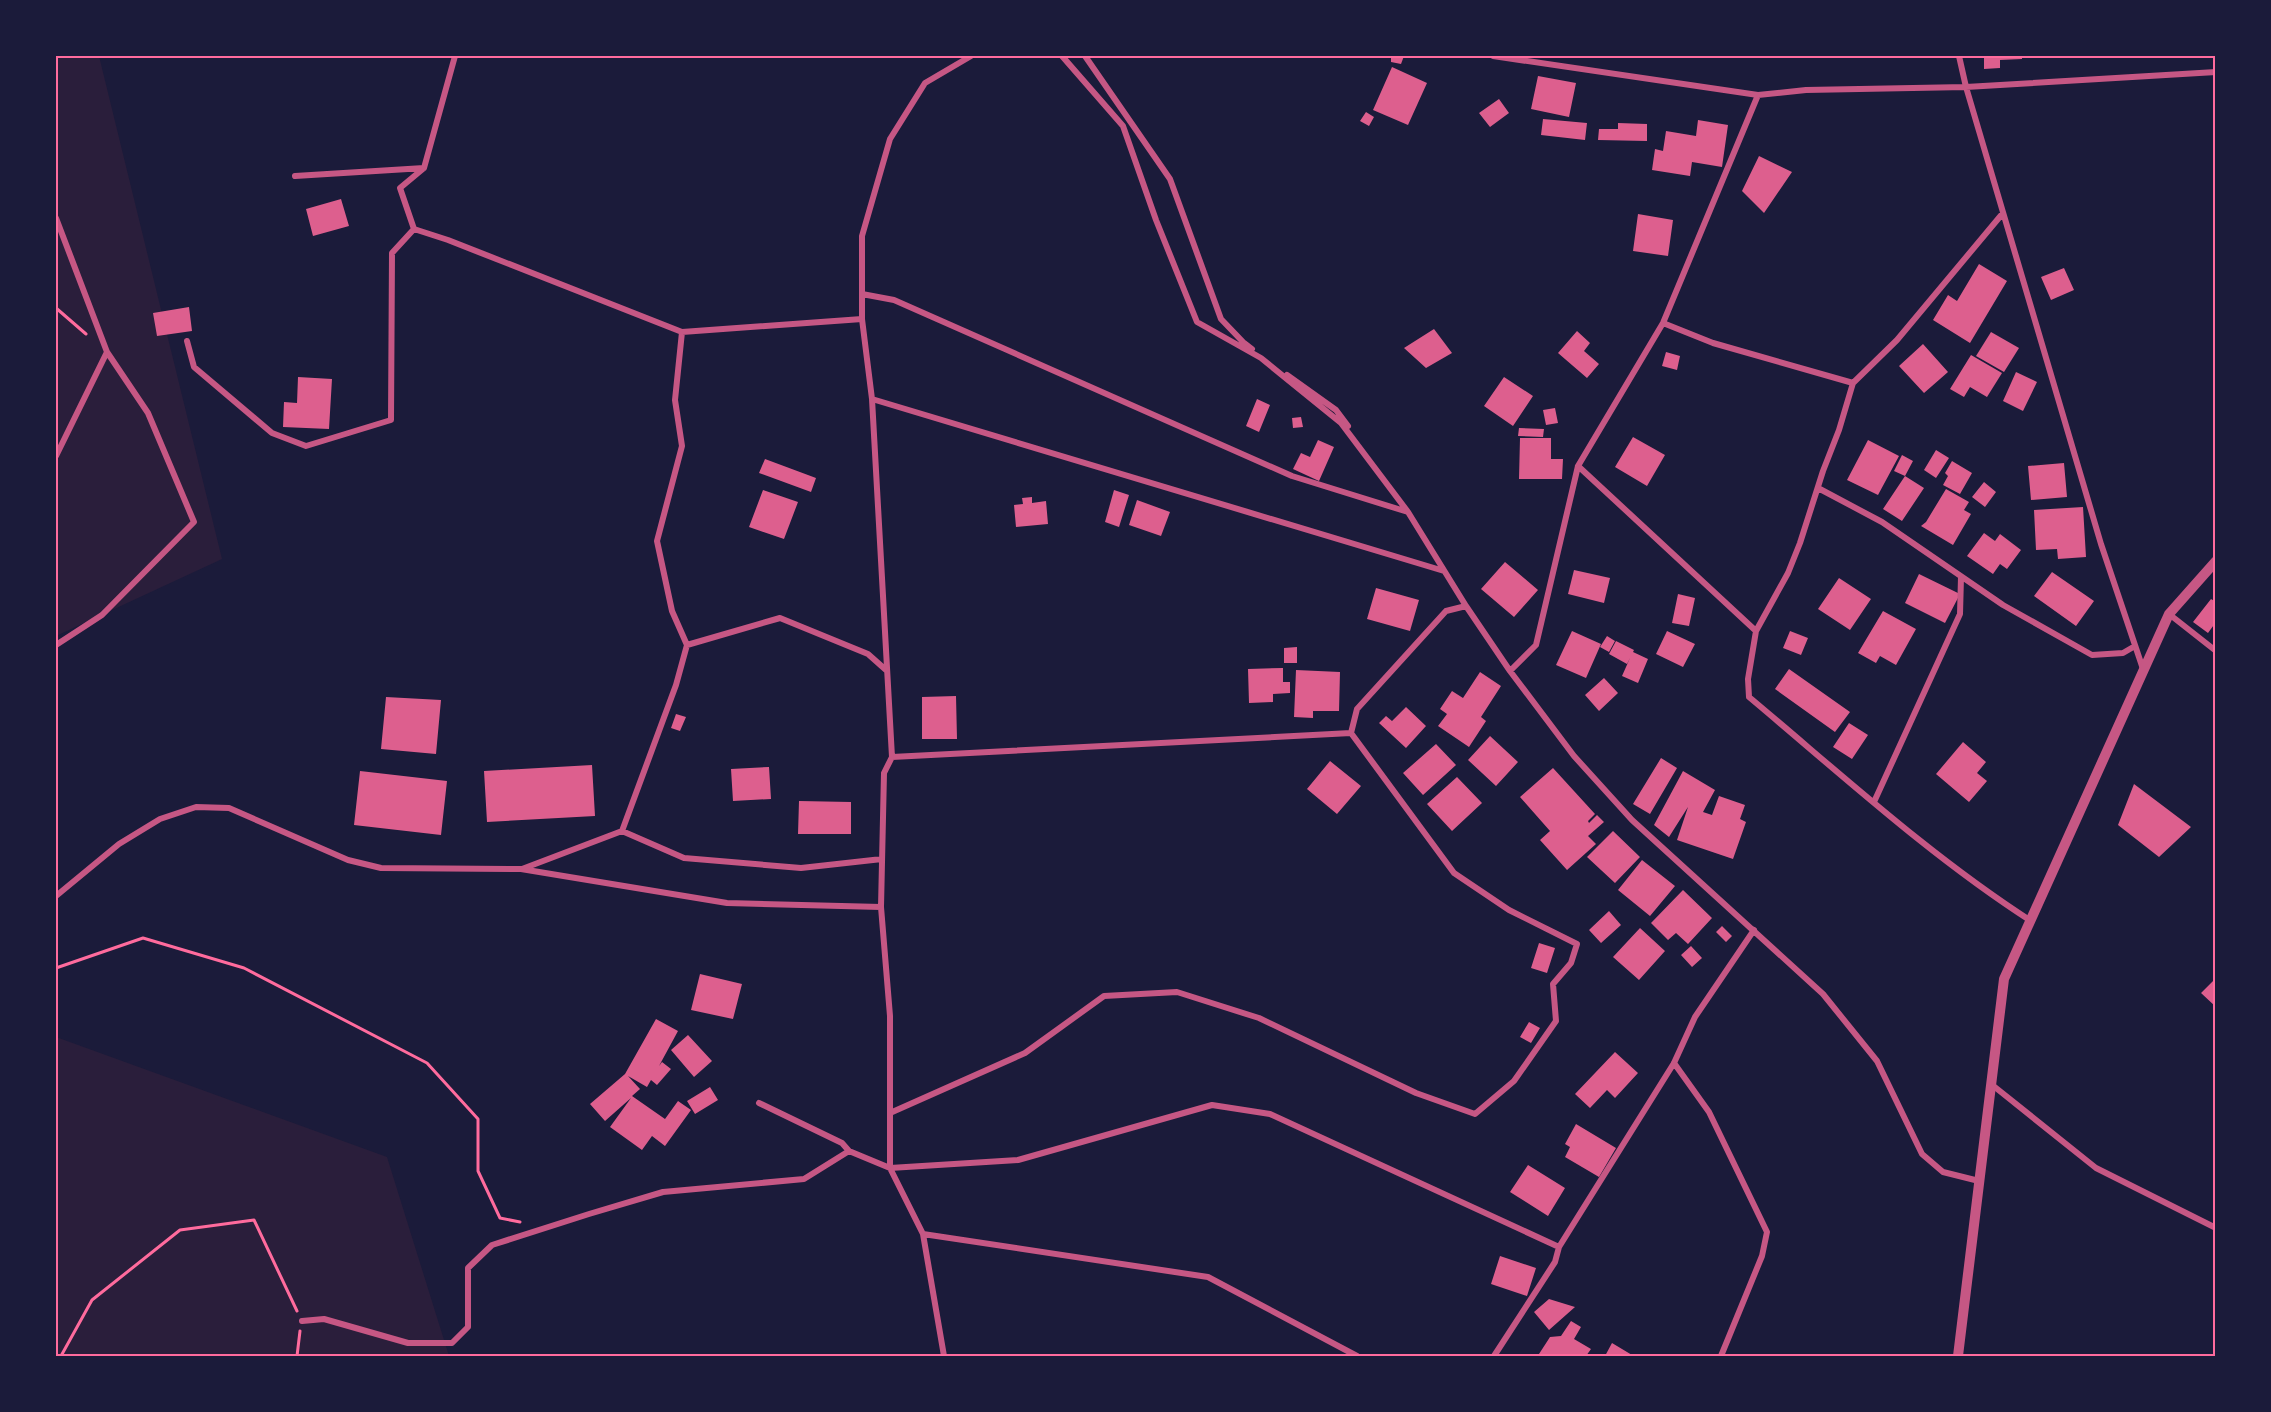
<svg xmlns="http://www.w3.org/2000/svg" width="2271" height="1412" viewBox="0 0 2271 1412" font-family="'DejaVu Sans',sans-serif">
<style>
.green{fill:#2a1e3b}
.building{fill:#dd5f8e}
.lines{fill:none;stroke-linecap:round;stroke-linejoin:round}
.path{stroke:#ff6b9d;stroke-width:3}
.minor{stroke:#c65784;stroke-width:6}
.tertiary{stroke:#c65784;stroke-width:10}
.neatline{fill:none;stroke:#ff6b9d;stroke-width:2}
</style>
<rect width="100%" height="100%" fill="#1b1b3a"/>
<path class="green" d="M56 56H99L222 559 56 636Z
M56 1037 387 1157 449 1356H56Z"/>
<path class="building" d="M1391 56H1404L1401 64 1391 62Z
M1984 56H2022V59L2000 60V68L1984 69Z
M1392 67 1427 83 1408 125 1373 110Z
M1538 76 1576 83 1569 117 1531 109Z
M1499 99 1509 113 1490 127 1479 113Z
M1366 112 1374 117 1369 126 1360 121Z
M1543 119 1587 123 1585 140 1541 135Z
M1698 120 1728 125 1722 167 1692 162 1690 176 1652 170 1655 149 1663 151 1666 131 1696 136Z
M1618 123 1647 124V141L1598 140 1599 129H1618Z
M1759 156 1792 172 1764 213 1742 191Z
M341 199 349 226 313 236 306 209Z
M1638 214 1673 220 1668 256 1633 251Z
M1979 264 2007 281 1970 343 1933 320 1948 295 1957 301Z
M2064 268 2074 290 2051 300 2041 277Z
M189 307 192 331 157 336 153 313Z
M1434 329 1452 353 1426 368 1404 348Z
M1577 331 1590 343 1584 351 1599 364 1587 378 1558 353Z
M1991 332 2019 348 2004 372 1976 356Z
M1923 344 1948 372 1924 393 1899 366Z
M1666 352 1680 356 1677 370 1662 366Z
M1971 355 2002 373 1987 397 1970 387 1964 397 1950 389Z
M2016 372 2037 382 2023 411 2003 401Z
M298 377 332 379 329 429 283 427 284 402 297 403Z
M1504 377 1533 396 1513 426 1484 406Z
M1257 399 1270 405 1259 432 1246 426Z
M1555 408 1558 423 1546 425 1543 410Z
M1301 417 1303 427 1293 428 1292 418Z
M1519 428 1544 429 1543 437 1518 436Z
M1633 437 1665 455 1647 486 1615 467Z
M1520 438H1551V459H1563L1562 479H1519Z
M1318 440 1334 447 1319 481 1293 469 1301 453 1310 457Z
M1868 440 1899 456 1878 495 1847 480Z
M1936 450 1949 458 1936 478 1924 470Z
M1902 455 1913 461 1905 476 1924 488 1902 521 1883 509 1905 476 1894 471Z
M765 459 816 478 811 492 759 473Z
M1952 461 1972 473 1960 494 1943 485 1948 476 1945 473Z
M2064 463 2067 497 2031 500 2028 466Z
M1984 482 1996 492 1985 507 1972 497Z
M1946 489 1969 502 1964 510 1971 514 1953 545 1921 526 1926 522Z
M763 490 798 502 784 539 749 527Z
M1114 490 1129 495 1119 527 1105 522Z
M1032 497V503L1046 501 1048 524 1016 527 1014 505 1023 504 1022 498Z
M1137 500 1170 512 1161 536 1129 525Z
M2083 507 2086 557 2058 559 2057 549 2036 550 2034 510Z
M1984 533 1995 541 2000 534 2021 550 2007 569 2000 564 1993 574 1967 556Z
M1505 562 1538 590 1514 617 1481 589Z
M1574 570 1610 578 1604 603 1568 594Z
M2052 572 2094 601 2076 626 2034 596Z
M1919 574 1960 594 1945 623 1905 603Z
M1839 578 1871 599 1850 630 1818 609Z
M1376 588 1419 600 1410 631 1367 619Z
M1678 594 1695 598 1689 626 1672 623Z
M2211 599 2216 602V622L2208 633 2193 622Z
M1883 611 1916 629 1896 665 1880 656 1876 663 1858 653Z
M1572 631 1601 644 1586 678 1556 665Z
M1667 631 1695 644 1683 667 1656 654Z
M1790 631 1808 638 1801 655 1783 648Z
M1607 636 1615 641 1609 652 1600 647Z
M1616 641 1634 650 1633 652 1648 659 1638 683 1622 676 1630 658 1627 664 1609 654Z
M1297 647V663H1284V648Z
M1283 668V682H1290V693L1273 694V702L1249 703 1248 669Z
M1789 669 1850 712 1835 732 1775 689Z
M1296 670 1340 672 1339 711H1313V718L1294 717Z
M1480 672 1501 686 1481 717 1486 721 1469 747 1438 726 1447 714 1440 709 1452 691 1463 698Z
M1604 678 1618 693 1599 711 1585 695Z
M956 696 957 739H922V697Z
M386 697 441 700 436 754 381 749Z
M1406 707 1426 726 1406 748 1379 723 1386 716 1392 721Z
M676 714 686 717 680 731 671 728Z
M1849 723 1868 735 1852 759 1833 747Z
M1490 736 1518 762 1496 786 1468 760Z
M1963 742 1986 762 1977 773 1987 781 1969 802 1936 774Z
M1436 744 1456 765 1423 795 1403 773Z
M1661 758 1677 768 1650 814 1633 804Z
M1330 761 1361 786 1337 814 1307 789Z
M592 765 595 816 487 822 484 771Z
M769 767 771 799 733 801 731 769Z
M1553 768 1595 814 1588 821 1589 823 1597 815 1604 822 1588 836 1596 844 1567 870 1540 840 1550 831 1520 797Z
M360 771 447 781 441 835 354 825Z
M1683 771 1715 790 1703 812 1712 815 1719 796 1745 805 1740 819 1746 822 1733 859 1677 840 1688 807 1669 837 1654 825Z
M1457 777 1482 803 1452 831 1427 804Z
M2134 784 2191 827 2159 857 2118 825Z
M799 801 851 802V834H798Z
M1613 831 1640 857 1615 883 1587 857Z
M1642 860 1675 886 1650 916 1618 890Z
M1683 890 1712 918 1688 944 1676 933 1668 940 1651 923Z
M1609 911 1621 925 1601 943 1589 930Z
M1722 926 1732 936 1726 942 1716 932Z
M1640 928 1665 951 1639 980 1613 957Z
M1539 943 1555 948 1547 973 1531 968Z
M1691 946 1702 958 1692 967 1681 955Z
M700 974 742 984 733 1019 691 1010Z
M2216 978V1007L2201 993Z
M656 1019 678 1031 659 1066 662 1062 671 1069 657 1085 651 1080 647 1087 628 1076 640 1089 632 1096 665 1119 678 1101 691 1110 665 1146 652 1136 642 1150 610 1127 631 1098 605 1121 590 1104 625 1074Z
M1529 1022 1540 1028 1531 1043 1520 1037Z
M688 1035 712 1061 694 1077 671 1050Z
M1615 1052 1638 1073 1615 1098 1607 1090 1590 1108 1575 1094Z
M710 1087 718 1100 695 1114 687 1101Z
M1576 1124 1616 1148 1599 1177 1565 1157 1570 1147 1565 1144Z
M1528 1165 1565 1188 1548 1216 1510 1192Z
M1500 1256 1536 1268 1527 1296 1491 1284Z
M1549 1299 1575 1307 1549 1330 1534 1312Z
M1571 1321 1581 1327 1574 1339 1591 1349 1586 1356H1544L1539 1354 1550 1337 1561 1336Z
M1612 1343 1632 1355 1631 1356H1605Z"/>
<g class="lines">
<path class="path" d="M56 308 86 334
M56 968 143 938 244 968 427 1063 478 1119V1171L500 1218 520 1222
M61 1356 92 1300 180 1230 254 1220 297 1311
M297 1356 300 1331"/>
<path class="minor" d="M1062 56 1123 126 1156 220 1197 322 1261 358 1341 423 1408 512
M1085 56 1170 179 1221 319 1243 342 1252 349
M1493 56 1758 95
M1959 56 1966 87 2101 544 2143 669
M424 168 455 56
M295 176 424 168 400 188 414 229 448 240 682 332
M2003 213 1897 340 1853 383 1839 430 1823 471 1800 543 1788 573 1756 631 1748 679 1749 697C1841 774 1930 856 2031 921
M56 218 107 352 56 456
M862 294 894 300 1292 476 1408 512 1466 606
M1663 323 1713 343 1853 383
M187 341 194 367 272 433 306 446 391 420 392 253 414 229
M1287 375 1336 410 1348 426
M872 399 1444 571
M1578 466 1756 631
M1818 488 1882 522 2003 605 2092 655 2123 653 2135 646
M2169 614 2216 651
M56 645 102 615 194 522 148 413 107 352
M687 645 780 618 868 654 886 670
M1510 671 1536 645 1578 466 1663 323 1758 95 1806 90 1966 87 2216 72
M892 757 1351 733
M1874 802 1960 614 1961 577
M622 831 676 685 687 645 672 611 657 541 682 446 675 400 682 332 862 319
M522 869 622 831 684 858 801 868 882 859
M56 896 119 844 160 819 196 807 229 808 348 860 381 868 521 869 727 903 881 907
M1674 1063 1709 1112 1767 1232 1762 1256 1721 1356
M1991 1084 2096 1168 2216 1228
M759 1103 842 1143 849 1151 890 1168 1018 1160 1212 1105 1270 1114 1559 1247
M890 1113 1025 1053 1104 996 1177 992 1259 1018 1416 1093 1475 1114 1514 1081 1556 1021 1553 984 1571 963 1577 944 1509 910 1454 873 1351 733 1357 709 1446 611 1466 606 1510 671 1574 756 1632 820 1823 994 1877 1061 1922 1154 1943 1172 1979 1181
M923 1234 1208 1277 1357 1356
M302 1321 324 1319 408 1343H452L468 1327V1268L492 1245 589 1214 663 1192 804 1179 849 1151
M944 1356 923 1234 890 1168V1016L881 907 884 773 892 757 872 399 862 319V236L890 139 925 83 971 56
M1494 1356 1555 1262 1559 1247 1674 1063 1695 1017 1754 930"/>
<path class="tertiary" d="M1958 1356 2004 979 2169 614 2216 561"/>
</g>
<rect width="2271" height="1412" fill="none" stroke="#1b1b3a" stroke-width="114"/>
<rect x="57" y="57" width="2157" height="1298" class="neatline"/>
</svg>
